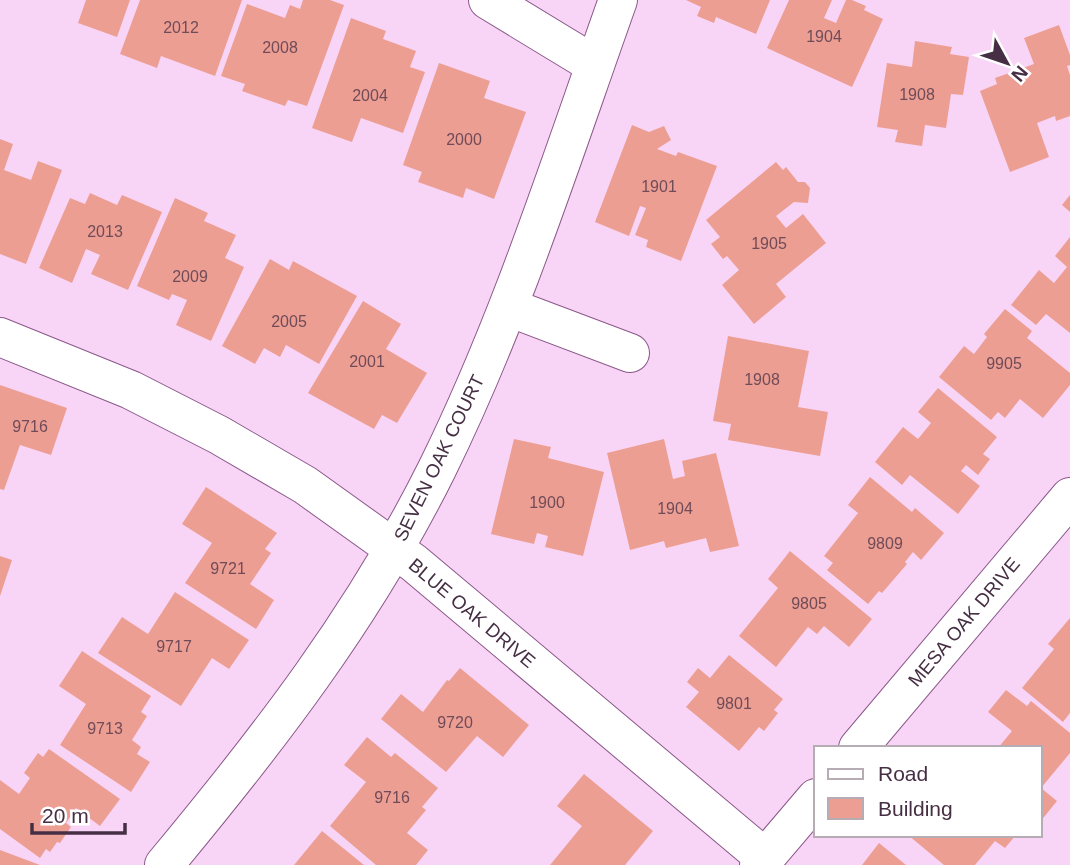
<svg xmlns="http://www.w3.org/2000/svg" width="1070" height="865" viewBox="0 0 1070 865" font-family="Helvetica,sans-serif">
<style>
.building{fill:#ed9e93}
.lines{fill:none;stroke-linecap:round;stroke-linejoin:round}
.minor-casing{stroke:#8b5889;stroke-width:40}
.minor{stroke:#fff;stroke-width:38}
.labels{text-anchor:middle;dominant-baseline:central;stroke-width:7;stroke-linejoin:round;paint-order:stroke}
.number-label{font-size:16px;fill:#704b58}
.street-label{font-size:19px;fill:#462f44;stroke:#fff}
</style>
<rect width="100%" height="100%" fill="#f8d5f6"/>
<path class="building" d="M86 0H130L117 37 78 23Z
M140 0H242L215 76 161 56 157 68 120 54Z
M303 0H330L344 5 307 106 288 100 285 106 242 91 245 84 221 76 247 4 285 18 290 5 300 9Z
M686 0H770L756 34 716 17 714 23 697 16 701 7Z
M789 0H832L824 18 836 23 846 0H852L866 6 864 10 883 19 852 87 767 48Z
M351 18 386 31 383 39 416 51 410 67 425 72 403 133 361 118 352 142 312 128Z
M1059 25 1070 55V65L1067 66 1070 75V116L1056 121 1055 116 1037 123 1049 157 1010 172 980 91 997 84 995 78 1034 64 1024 38Z
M915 41 952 47 950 54 969 57 963 95 951 94 946 128 925 125 922 146 895 142 898 130 877 127 887 63 912 67Z
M439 63 490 81 484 98 526 112 494 199 466 188 463 198 418 182 422 172 403 165Z
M632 125 649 132 664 126 671 140 657 149 676 156 678 152 717 166 681 261 646 247 648 240 635 235 646 208 640 206 629 236 595 222Z
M0 139 13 144 4 170 31 180 38 161 62 170 26 264 0 254Z
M776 162 783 170 786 167 798 182H805L810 188 808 203 794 202 776 216 786 228 803 214 826 243 776 284 786 297 754 324 722 285 739 270 727 256 723 259 711 244 720 237 706 220Z
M90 193 117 205 122 195 162 212 128 290 91 274 100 255 86 249 72 283 39 268 70 198 85 204Z
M1070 195V212L1062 205Z
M175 198 208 213 204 221 236 235 225 258 244 267 211 341 176 325 187 300 172 294 169 300 137 286Z
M1070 237V333L1046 314 1036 325 1011 305 1039 270 1054 283 1067 267 1055 256Z
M270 259 289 270 293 261 357 296 319 364 286 345 280 357 264 348 255 364 222 346Z
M363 301 401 324 386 349 427 373 397 423 382 415 374 429 308 393Z
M1005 309 1032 331 1027 338 1070 373V385L1043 418 1020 399 1005 418 998 412 991 420 939 377 964 346 974 354 987 337 984 334Z
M728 336 809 351 798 407 828 412 820 456 728 440 731 424 713 421Z
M0 385 67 408 51 455 20 445 4 490 0 489Z
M938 388 997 437 983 454 990 459 978 475 966 465 961 471 980 486 958 514 910 475 902 485 875 462 903 427 918 439 931 423 918 412Z
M514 439 551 447 548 458 604 472 583 556 545 547 548 536 537 533 534 544 491 534Z
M664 439 673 479 685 476 682 461 716 453 739 546 710 552 706 538 666 548 664 541 630 550 607 453Z
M870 477 912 512 915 508 944 533 921 560 913 552 905 562 907 564 882 593 879 591 868 604 827 570 833 563 824 556 858 513 848 505Z
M206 487 277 533 265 549 271 553 250 584 274 600 256 629 185 583 212 543 182 524Z
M790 551 872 619 849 647 824 626 817 634 808 627 776 667 739 636 778 588 768 579Z
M0 556 12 560 0 596Z
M175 592 249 640 229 669 212 658 181 706 98 653 122 617 148 634Z
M1070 618V713L1063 722 1022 688 1054 649 1048 644Z
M82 651 151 696 141 712 147 716 132 740 141 747 137 754 150 762 131 792 60 745 86 704 59 686Z
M729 655 783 699 774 710 778 713 764 731 759 727 739 751 686 707 699 692 687 682 698 668 710 678Z
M460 668 529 725 503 757 477 736 446 772 381 719 401 694 423 712 447 680 449 681Z
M1006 690 1027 706 1031 701 1070 733V753L1041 788 1057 801 1040 822V748H998L1012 731 988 712Z
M367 737 391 757 395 753 438 788 422 807 426 810 407 833 428 850 416 865H376L330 826 366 782 344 765Z
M49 749 120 799 100 826 76 808 66 823 71 827 60 843 57 842 50 852 46 849 40 858 0 829V780L19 794 30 778 24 773 38 753 43 757Z
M584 774 653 831 625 865H550L582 826 557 806Z
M322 831 364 865H294Z
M908 835H1016L1005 848 995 841 975 865H944Z
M879 843 906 865H862Z
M0 850 40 865H0Z"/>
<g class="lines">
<g class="minor-casing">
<path id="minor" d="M488 0 595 65
M508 307 630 353
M0 337 131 390 219 435 305 485 414 563 765 858
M858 748 1070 497
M164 865C268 740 364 616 437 469 511 319 562 157 618 0
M759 865 816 798"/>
</g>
<use href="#minor" class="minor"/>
</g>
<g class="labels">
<g class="number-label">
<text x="181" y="27">2012</text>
<text x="824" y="36">1904</text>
<text x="280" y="47">2008</text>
<text x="917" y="94">1908</text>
<text x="370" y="95">2004</text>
<text x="464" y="139">2000</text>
<text x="659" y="186">1901</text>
<text x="105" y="231">2013</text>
<text x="769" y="243">1905</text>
<text x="190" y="276">2009</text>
<text x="289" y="321">2005</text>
<text x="367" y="361">2001</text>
<text x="1004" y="363">9905</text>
<text x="762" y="379">1908</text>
<text x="30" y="426">9716</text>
<text x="547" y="502">1900</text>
<text x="675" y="508">1904</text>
<text x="885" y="543">9809</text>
<text x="228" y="568">9721</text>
<text x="809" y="603">9805</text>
<text x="174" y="646">9717</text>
<text x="734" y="703">9801</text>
<text x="455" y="722">9720</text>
<text x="105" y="728">9713</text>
<text x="392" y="797">9716</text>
</g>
<g class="street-label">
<text transform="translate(439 458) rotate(-64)">SEVEN OAK COURT</text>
<text transform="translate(472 613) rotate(40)">BLUE OAK DRIVE</text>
<text transform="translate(964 622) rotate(-50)">MESA OAK DRIVE</text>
</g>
</g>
<rect x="814" y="746" width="228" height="91" fill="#ffffff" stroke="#b5acb4" stroke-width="2"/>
<rect x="828" y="769" width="35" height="10" fill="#ffffff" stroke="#b5acb4" stroke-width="2"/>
<text x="878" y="781" font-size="21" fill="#462f44">Road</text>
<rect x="828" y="798" width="35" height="21" fill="#ed9e93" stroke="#b5acb4" stroke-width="2"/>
<text x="878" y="816" font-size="21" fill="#462f44">Building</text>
<g transform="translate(1007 63) rotate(130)" stroke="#ffffff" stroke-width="5" paint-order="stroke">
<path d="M0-5L12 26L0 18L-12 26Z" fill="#462f44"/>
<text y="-10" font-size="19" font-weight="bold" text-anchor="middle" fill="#462f44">N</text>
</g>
<path d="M32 823v10h93v-10" fill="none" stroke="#462f44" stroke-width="3.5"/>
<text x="42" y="823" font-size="21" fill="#462f44" stroke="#ffffff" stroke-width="5" paint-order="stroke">20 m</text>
</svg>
